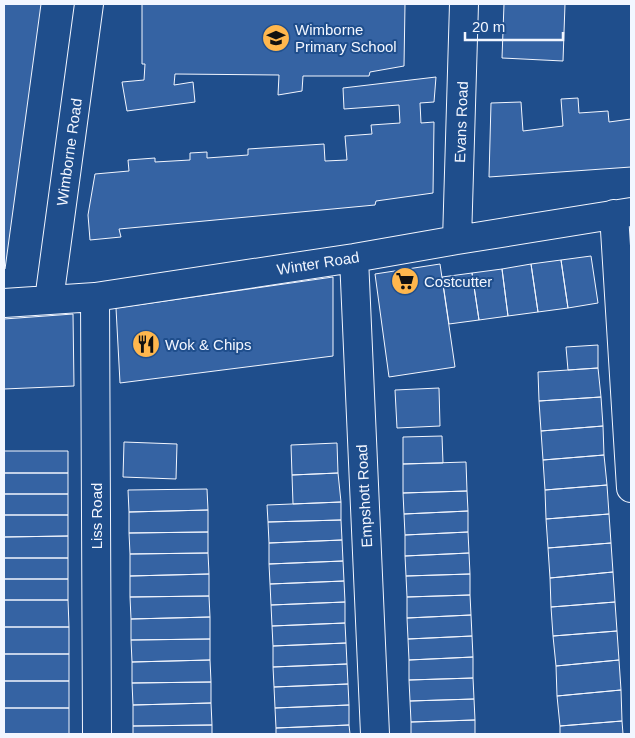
<svg xmlns="http://www.w3.org/2000/svg" width="635" height="738" viewBox="0 0 635 738" font-family="Helvetica,sans-serif">
<style>
.building{fill:#3563a3;stroke:#f2f6ff}
.lines{fill:none;stroke-linecap:round;stroke-linejoin:round}
.street-casing{stroke:#f2f6ff;stroke-width:30}
.street{stroke:#1f4e8c;stroke-width:28}
.labels{text-anchor:middle;dominant-baseline:central;stroke-width:4;stroke-linejoin:round;paint-order:stroke}
.poi-label{font-size:15px;fill:#f2f6ff;stroke:#1f4e8c;text-anchor:start}
.street-label{font-size:15px;fill:#f2f6ff;stroke:#1f4e8c}
</style>
<rect width="100%" height="100%" fill="#1f4e8c"/>
<path class="building" d="M4 4H41L5 269H4Z
M142 4H405L404 66 370 72 369 76H303L302 91 278 95 279 75 175 74 174 85 193 82 195 102 127 111 122 82 144 80 145 64H142Z
M504 4H565L563 61 502 58Z
M436 77 434 102 420 103 421 123 434 122 433 193 376 201 375 205 119 229 121 237 90 240 88 215 95 174 129 171 128 160 155 158V162L190 160V153L207 152V158L248 155V149L324 144 325 161 347 160 345 136 372 134 371 125 400 123 399 105 344 109 343 88Z
M578 98 579 113 608 111 609 122 631 119V167L489 177 491 103 521 102 523 131 563 126 561 99Z
M591 256 598 303 568 308 561 260Z
M561 260 568 308 538 312 531 264Z
M440 264 455 367 389 377 375 274Z
M531 264 538 312 508 316 502 269Z
M502 269 508 316 479 320 472 273Z
M472 273 479 320 449 324 442 277Z
M333 277V356L120 383 116 308Z
M73 314 74 386 4 389V319Z
M598 345V368L568 370 566 347Z
M598 368 601 397 539 401 538 372Z
M439 388 440 426 397 428 395 390Z
M601 397 603 426 541 431 539 401Z
M603 426 604 455 543 460 541 431Z
M442 436 443 463 403 464V437Z
M124 442 177 444 176 479 123 477Z
M337 443 338 473 292 475 291 445Z
M4 451H68V473H4Z
M604 455 607 485 545 490 543 460Z
M466 462 467 491 403 493V464Z
M4 473H68V494H4Z
M338 473 341 502 293 504 292 475Z
M607 485 609 514 546 519 545 490Z
M207 489 208 510 129 512 128 490Z
M467 491 468 511 404 514 403 493Z
M4 494H68V515H4Z
M341 502V520L268 522 267 505Z
M208 510V532L129 533V512Z
M468 511V532L405 535 404 514Z
M609 514 611 543 548 548 546 519Z
M4 515H68V536L4 537Z
M341 520 342 540 269 543 268 522Z
M208 532V553L130 554 129 533Z
M468 532 469 553 405 556V535Z
M68 536V558H4V537Z
M342 540 343 561 269 564V543Z
M611 543 613 572 550 578 548 548Z
M208 553 209 574 130 576V554Z
M469 553 470 574 406 576 405 556Z
M4 558H68V579H4Z
M343 561 344 581 270 584 269 564Z
M613 572 615 602 551 607 550 578Z
M209 574V596L130 597V576Z
M470 574V595L407 597 406 576Z
M4 579H68V600H4Z
M344 581 345 602 271 605 270 584Z
M470 595 471 615 407 618V597Z
M209 596 210 617 131 619 130 597Z
M4 600H68L69 627H4Z
M345 602V623L272 626 271 605Z
M615 602 617 631 553 636 551 607Z
M471 615 472 636 408 639 407 618Z
M210 617V639L131 640V619Z
M345 623 346 643 273 646 272 626Z
M4 627H69V654H4Z
M617 631 619 660 556 666 553 636Z
M472 636 473 657 409 660 408 639Z
M210 639V660L132 662 131 640Z
M346 643 347 664 273 667V646Z
M4 654H69V681H4Z
M473 657V678L409 680V660Z
M210 660 211 682 132 683V662Z
M619 660 621 690 557 696 556 666Z
M347 664 348 684 274 687 273 667Z
M473 678 474 699 410 701 409 680Z
M4 681H69V708H4Z
M211 682V703L133 705 132 683Z
M348 684 349 705 275 708 274 687Z
M621 690 622 721 560 726 557 696Z
M474 699 475 720 411 722 410 701Z
M211 703 212 725 133 726V705Z
M349 705V725L276 728 275 708Z
M4 708H69V734H4Z
M475 720V734H411V722Z
M622 721 623 734H560V726Z
M212 725V734H133V726Z
M349 725 350 734H276V728Z"/>
<g class="lines">
<g class="street-casing">
<path id="street" d="M614 214 631 488
M457 240 464 4
M354 258 375 734
M95 297 97 734
M49 300 89 4
M4 303 95 297 354 258 457 240 631 212"/>
</g>
<use href="#street" class="street"/>
</g>
<defs>
<g id="school-disc" transform="scale(1.4375)"><circle r="9.5" fill="#ffb74d" stroke="#1f4e8c"/><path d="M0-5L7-2L0 1L-7-2ZM-4 1L0 2.5L4 1V4Q0 6-4 4Z" fill="#111"/></g>
<g id="supermarket-disc" transform="scale(1.4375)"><circle r="9.5" fill="#ffb74d" stroke="#1f4e8c"/><path d="M-6-5.5h2.5l.6 2H6L4.5 2H-2.5L-4.4-4H-6ZM-1.5 3.2a1.3 1.3 0 1 0 .1 0ZM3 3.2a1.3 1.3 0 1 0 .1 0Z" fill="#111"/></g>
<g id="restaurant-disc" transform="scale(1.4375)"><circle r="9.5" fill="#ffb74d" stroke="#1f4e8c"/><path d="M-5-6h1v4h1v-4h1v4h1v-4h1v5L-1.5 .5V6h-2V.5L-5-1ZM5-6V6H3V1.5H1.5Q1.5-4 5-6Z" fill="#111"/></g>
</defs>
<g fill-rule="evenodd">
<use href="#school-disc" x="276" y="38"/>
<use href="#supermarket-disc" x="405" y="281"/>
<use href="#restaurant-disc" x="146" y="344"/>
</g>
<g class="labels">
<g class="poi-label">
<text x="295" y="29">Wimborne<tspan x="295" dy="17">Primary School</tspan></text>
<text x="424" y="281">Costcutter</text>
<text x="165" y="344">Wok &amp; Chips</text>
</g>
<g class="street-label">
<text transform="translate(461 122) rotate(-88)">Evans Road</text>
<text transform="translate(69 152) rotate(-82)">Wimborne Road</text>
<text transform="translate(318 263) rotate(-9)">Winter Road</text>
<text transform="translate(364 496) rotate(-93)">Empshott Road</text>
<text transform="translate(96 516) rotate(-90)">Liss Road</text>
</g>
</g>
<rect width="635" height="738" fill="none" stroke="#f2f6ff" stroke-width="10"/>
<path d="M465 32v8h98v-8" fill="none" stroke="#f2f6ff" stroke-width="2.5"/>
<text x="472" y="32" font-size="15" fill="#f2f6ff" stroke="#1f4e8c" stroke-width="4" paint-order="stroke">20 m</text>
</svg>
